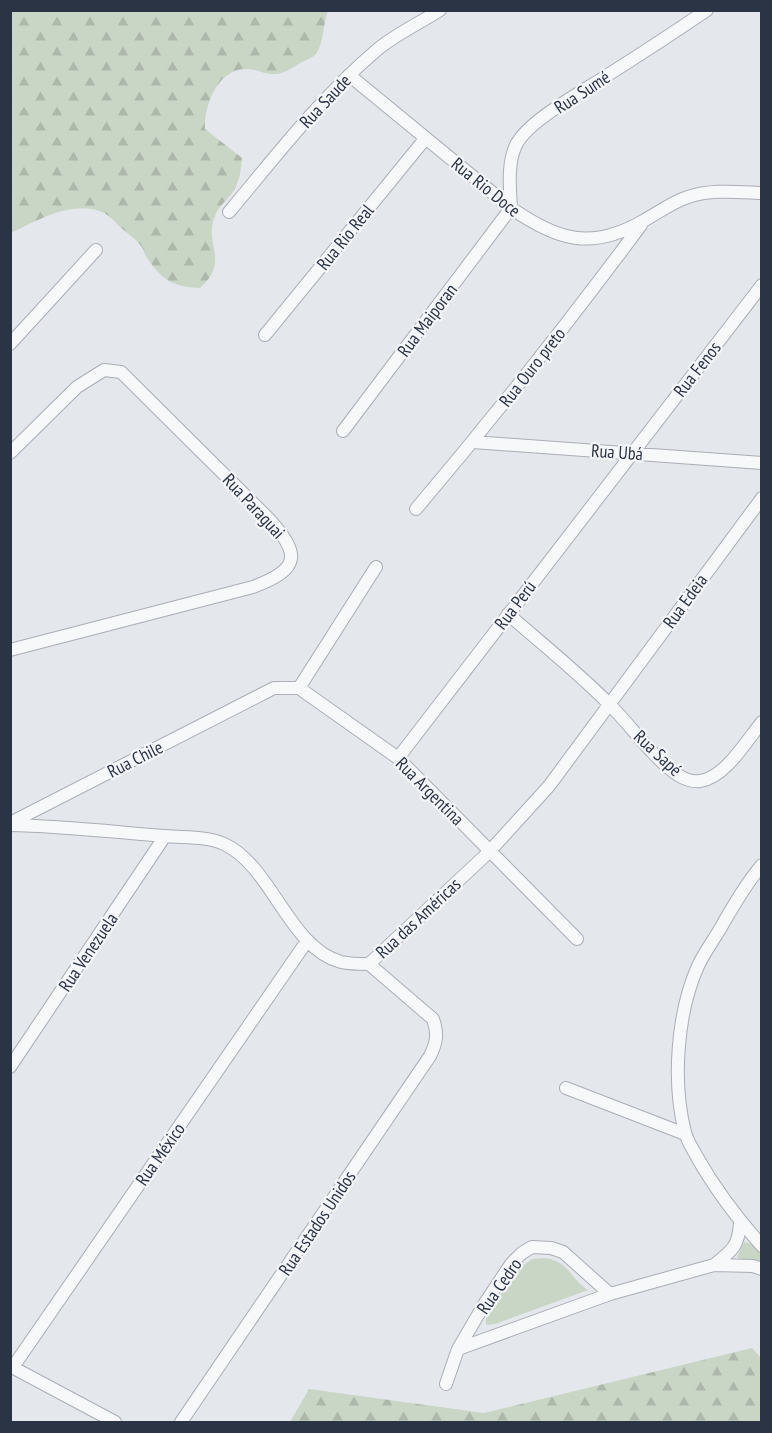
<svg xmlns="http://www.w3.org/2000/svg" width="772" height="1433" viewBox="0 0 772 1433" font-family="'PT Sans Narrow',sans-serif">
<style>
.green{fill:#c9d6c5}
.forest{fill:url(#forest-firs)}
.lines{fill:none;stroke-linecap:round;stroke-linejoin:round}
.street-casing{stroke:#a9aeb7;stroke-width:14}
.street{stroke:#f7f8fa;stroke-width:12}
.labels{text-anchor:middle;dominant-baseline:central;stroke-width:4.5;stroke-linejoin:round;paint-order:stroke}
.street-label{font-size:18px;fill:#2b3445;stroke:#f4f6f9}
</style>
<defs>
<pattern id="forest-firs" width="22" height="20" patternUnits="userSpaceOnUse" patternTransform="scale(1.5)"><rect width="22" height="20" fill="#c9d6c5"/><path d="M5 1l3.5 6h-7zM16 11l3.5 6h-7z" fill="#adb8ab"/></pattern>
</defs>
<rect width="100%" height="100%" fill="#e4e7ec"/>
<path class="green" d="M744 1242 751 1244 761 1254V1263L746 1261 737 1257Z
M546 1258C572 1264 567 1276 588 1290L495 1324 486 1325V1319L489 1312 518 1269 532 1259Z"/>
<path class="forest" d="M11 10 328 11C323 23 324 45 315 55 312 58 306 60 302 62 293 67 284 75 272 74 263 74 254 68 245 69 217 70 204 106 205 129L242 158C241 169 240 180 234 190 229 199 219 205 215 216 203 246 231 260 200 288 173 287 162 280 147 258 144 254 144 249 141 246 136 239 127 233 120 227 115 222 109 215 102 212 72 200 38 220 11 233Z
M752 1348 761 1358V1422H290L309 1389 484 1413Z"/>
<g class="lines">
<g class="street-casing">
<path id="street" d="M349 75 511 208C557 240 591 251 643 221 658 213 672 202 688 197 710 189 738 192 762 193
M229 212C276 156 321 97 378 49 396 34 420 23 440 10
M265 335 425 139
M10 344 96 250
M343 431 511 208C510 188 507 164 516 145 528 121 580 93 603 78 638 56 673 33 707 10
M473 442 762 463
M10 453 77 387 104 370 121 372 268 518C301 554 301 569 253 587L10 650
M416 509C494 417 569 322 641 225
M508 614C542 644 579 673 611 706 632 727 654 759 678 775 684 779 693 782 700 781 725 778 747 740 762 722
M299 688 376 567
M398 758 762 285
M10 823 274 688H299L398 758 577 939
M10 825C62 826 114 832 165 836 184 838 207 836 224 844 272 866 289 948 341 962 350 964 360 964 369 964L489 852 549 786 762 498
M762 865C747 882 735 903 724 922 716 937 705 951 698 966 677 1013 672 1082 685 1132 687 1141 693 1149 697 1157 715 1189 737 1218 762 1246
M10 1067 165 836
M566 1088 685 1134
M714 1265C732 1251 739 1246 740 1222
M458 1349 610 1294 714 1265 753 1266 762 1269
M10 1366 115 1422
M13 1367 307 941
M446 1384 458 1349 485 1303 511 1264 522 1253 532 1247 551 1248 563 1252 610 1294
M181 1422 430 1056C437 1042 438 1034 433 1019L369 964"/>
</g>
<use href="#street" class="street"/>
</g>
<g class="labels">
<g class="street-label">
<text transform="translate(582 92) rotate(-33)">Rua Sumé</text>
<text transform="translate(325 101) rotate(-47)">Rua Saude</text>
<text transform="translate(486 187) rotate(39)">Rua Rio Doce</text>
<text transform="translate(345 237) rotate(-51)">Rua Rio Real</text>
<text transform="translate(427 320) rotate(-53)">Rua Maiporan</text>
<text transform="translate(532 367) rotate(-52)">Rua Ouro preto</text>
<text transform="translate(697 369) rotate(-52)">Rua Fenos</text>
<text transform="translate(617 452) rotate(4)">Rua Ubá</text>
<text transform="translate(254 506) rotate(47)">Rua Paraguai</text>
<text transform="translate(685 601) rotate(-54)">Rua Edeia</text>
<text transform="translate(515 605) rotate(-53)">Rua Perú</text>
<text transform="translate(658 753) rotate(43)">Rua Sapé</text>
<text transform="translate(135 759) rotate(-27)">Rua Chile</text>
<text transform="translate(430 791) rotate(45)">Rua Argentina</text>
<text transform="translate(418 918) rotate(-43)">Rua das Américas</text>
<text transform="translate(88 952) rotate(-56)">Rua Venezuela</text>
<text transform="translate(160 1154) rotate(-55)">Rua México</text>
<text transform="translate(317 1223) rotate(-56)">Rua Estados Unidos</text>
<text transform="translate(499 1286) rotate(-55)">Rua Cedro</text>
</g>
</g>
<rect width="772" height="1433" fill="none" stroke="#2b3445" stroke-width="24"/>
</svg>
